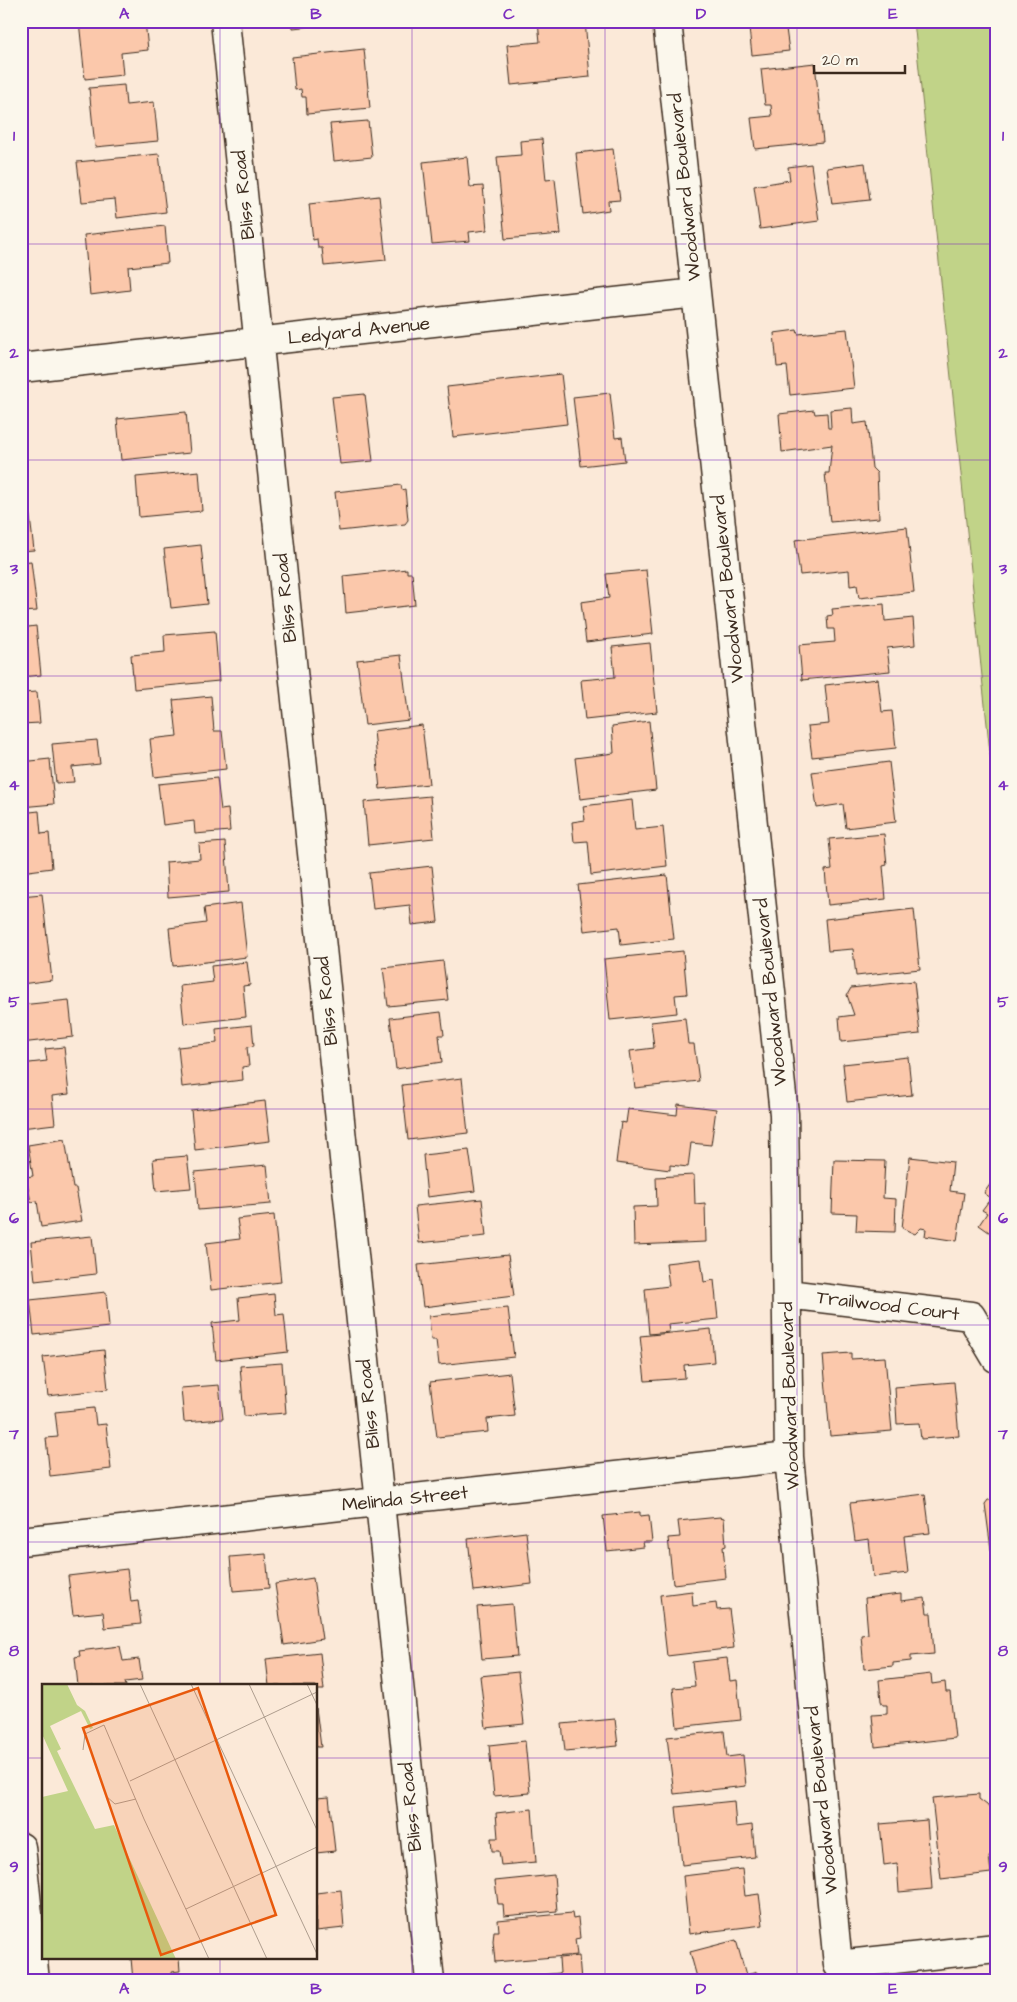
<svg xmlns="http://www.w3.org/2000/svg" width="1017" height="2002" viewBox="0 0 1017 2002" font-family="'Architects Daughter',sans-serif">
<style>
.green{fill:#c1d388;stroke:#7e7e53}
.building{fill:#fbc8ab;stroke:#3b2a1e}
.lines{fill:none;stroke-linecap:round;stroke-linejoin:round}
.minor-casing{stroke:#3b2a1e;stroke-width:31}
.minor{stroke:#fbf7ec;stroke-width:28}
.grid{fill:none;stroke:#7b2cbf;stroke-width:1;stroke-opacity:0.55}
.labels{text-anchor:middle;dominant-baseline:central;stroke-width:4;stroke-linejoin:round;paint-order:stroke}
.street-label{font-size:19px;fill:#3b2a1e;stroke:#fbf7ec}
.inset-road{fill:none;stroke:#ae9d8e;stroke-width:1}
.view{fill:#e8590c;fill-opacity:0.15;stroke:#e8590c;stroke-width:2.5}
.inset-edge{fill:none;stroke:#3b2a1e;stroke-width:2.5}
.neatline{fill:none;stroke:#7b2cbf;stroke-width:2}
.grid-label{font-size:16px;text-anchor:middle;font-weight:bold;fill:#7b2cbf}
</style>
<rect width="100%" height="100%" fill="#fbe9d8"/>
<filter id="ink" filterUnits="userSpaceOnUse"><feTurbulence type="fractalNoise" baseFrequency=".02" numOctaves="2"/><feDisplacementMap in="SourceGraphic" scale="10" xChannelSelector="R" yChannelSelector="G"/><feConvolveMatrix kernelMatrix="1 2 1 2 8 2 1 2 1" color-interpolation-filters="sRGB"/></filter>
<g filter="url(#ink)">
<path class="green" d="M914 21H996V811Z"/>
<path class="building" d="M79 21H145L148 50 121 53 123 75 85 79Z
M292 21H331V24L293 28Z
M550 21H585L590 77 511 85 507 45 540 42 538 22Z
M740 21H785L789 51 752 55 749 28 741 29Z
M364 49 370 108 307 114 306 97H302L301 89 295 90 292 57Z
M815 63 823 142 755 149 751 118 772 116 771 105H765L761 69Z
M124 85 126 105 154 102 158 141 95 147 89 88Z
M368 121 372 157 334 161 330 124Z
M542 139 546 180 555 179 561 234 505 239 497 157 521 155 520 141Z
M613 149 620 200 608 201 609 210 583 214 576 153Z
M159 154 166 212 117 218 115 199 82 202 77 162Z
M467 157 470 187 483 186 487 230 469 232 470 241 432 244 423 162Z
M865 163 870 200 832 204 827 168Z
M811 164 819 221 760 229 754 186 790 180 788 167Z
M379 196 386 260 324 266 322 248H318L317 239 313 240 309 204Z
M165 226 168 263 128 267 130 290 90 295 84 235Z
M847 329 854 388 790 395 787 366 777 367 774 333 797 330 798 334Z
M561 374 567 424 453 437 447 387Z
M610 393 615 438 622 437 625 461 581 466 573 397Z
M365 394 373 461 340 464 332 397Z
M852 408 853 424 867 422 872 468 877 473 879 518 830 522 825 473H829L832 445 782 452 779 414 814 410 815 414 827 413 828 428H831L830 410Z
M186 412 190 453 121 460 117 419Z
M199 471 202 511 139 517 136 477Z
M401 485 402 490 405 489 408 520 405 524 339 531 335 492Z
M21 501H28L34 550 21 551Z
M907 527 914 592 859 598 857 585 850 586 849 570 800 575 795 540Z
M201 545 207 604 171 608 164 549Z
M31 561 37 611 21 612V562Z
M407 569V573H412L415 605 346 613 343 576Z
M646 570 653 634 586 642 581 602 609 598 606 574Z
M884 604 885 621 913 618 915 645 887 648 890 671 802 680 799 645 835 642 834 629H828L827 616 833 615 832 609Z
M36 626 41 675 21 677V628Z
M215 631 219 681 134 689 131 655 165 652 164 635Z
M650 643 657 712 585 720 581 680 615 677 612 647Z
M401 655 409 720 365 725 357 660Z
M878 679 882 712 892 711 896 748 812 757 808 726 829 724 825 685Z
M37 692 40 723 21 724V693Z
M211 696 214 731H222L226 769 154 777 150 739 177 736 173 700Z
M649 721 656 790 580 799 575 758 614 753 612 726Z
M422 725 429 784 380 789 374 731Z
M97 740 100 764 72 767 74 782 56 783 52 744Z
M50 759 54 804 21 807V762Z
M889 762 896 822 846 828 843 804 817 808 812 772Z
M217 778 221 810 228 809 230 831 195 834 194 821 163 825 158 784Z
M430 796 434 838 368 845 364 802Z
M632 800 635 830 663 827 667 866 591 875 588 841 574 842 572 822 585 820 583 806Z
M39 811 41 834 49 833 52 868 21 872V813Z
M884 834 887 865 883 866 886 899 828 905 825 870 832 869 829 839Z
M225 842 229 892 168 897 166 862 200 859 199 844Z
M432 866 438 922 412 925 410 905 373 909 369 873Z
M667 875 674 939 621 945 619 927 584 931 578 885Z
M42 894 52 980 21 984V896Z
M241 903 247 957 173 966 169 928 206 923 204 908Z
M914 909 920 969 856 976 853 949 828 951 825 919Z
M683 951 687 994 675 995 677 1013 610 1020 604 959Z
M443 961 448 1000 388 1006 383 968Z
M247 962 250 985 243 986 246 1017 184 1024 180 986 213 982 211 966Z
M914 981 920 1034 841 1042 839 1017 854 1015 847 995 851 988Z
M69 1000 73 1037 21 1043V1005Z
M441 1012 444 1035H439L442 1062 396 1069 390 1018Z
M685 1018 688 1044H694L699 1081 635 1088 630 1051 654 1048 651 1022Z
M252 1025 254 1046 247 1047 249 1066 242 1067 243 1080 182 1087 178 1047 217 1043 216 1029Z
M64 1047 69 1094 52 1096 55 1124 21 1128V1064L47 1061 45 1049Z
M908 1057 912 1095 847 1102 843 1064Z
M462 1078 468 1133 408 1140 402 1085Z
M265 1101 270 1141 195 1150 191 1110Z
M678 1104 716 1109 711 1145 691 1143 688 1167 670 1165V1170L616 1163 621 1122 626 1123 628 1109 677 1115Z
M65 1139 73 1188H76L82 1221 41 1227 37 1201 31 1202 26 1177 33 1176 28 1145Z
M469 1150 475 1191 427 1197 423 1155Z
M187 1156 191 1188 156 1191 153 1159Z
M910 1157 953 1162 950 1191 964 1193 957 1241 925 1236 926 1229 921 1228 915 1234 902 1228Z
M834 1160 885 1161 883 1198 896 1199 895 1232 856 1231 857 1214 832 1213Z
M267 1165 271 1204 198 1210 195 1172Z
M694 1175 695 1204 705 1203 706 1242 634 1245 633 1207 657 1206 656 1177Z
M996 1176V1237L979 1225 987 1213 982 1210 991 1198 984 1193Z
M482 1199 486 1236 419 1243 415 1206Z
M274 1215 281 1282 211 1290 206 1243 240 1239 237 1219Z
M92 1236 96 1274 35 1281 31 1242Z
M508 1255 514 1296 423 1307 418 1265Z
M701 1259 704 1282 714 1280 718 1319 668 1324 669 1332 649 1334 645 1289 669 1286 666 1263Z
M106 1292 109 1327 34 1335 30 1300Z
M274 1294 276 1315 284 1314 288 1352 216 1360 212 1323 240 1320 238 1298Z
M508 1308 514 1357 439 1365 436 1340H431L429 1316Z
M711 1329 714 1362 684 1365 685 1378 645 1381 640 1336Z
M104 1350 108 1389 48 1396 43 1357Z
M851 1353V1359L885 1357 892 1431 830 1436 823 1355Z
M282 1363 286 1413 244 1416 240 1366Z
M510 1373 515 1416 487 1419 488 1432 437 1437 430 1382Z
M954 1382 959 1436 921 1439 919 1423 897 1424 895 1387Z
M219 1385 223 1419 184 1422 181 1388Z
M94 1408 96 1425 106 1424 111 1469 50 1476 46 1438 58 1437 55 1412Z
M925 1494 930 1533 904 1536 908 1573 873 1577 869 1539 855 1541 850 1503Z
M988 1500H996V1571L994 1572 985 1504Z
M640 1512V1516L649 1515 652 1542H643L644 1547 607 1551 603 1516Z
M720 1517 724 1518 726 1546 723 1547 726 1578 673 1584 668 1538 680 1537 678 1521Z
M526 1532 532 1584 474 1591 468 1539Z
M266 1554 269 1588 233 1591 230 1557Z
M127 1569 131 1602 138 1601 141 1624 105 1628 103 1612 73 1615 68 1576Z
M313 1578 322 1639 284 1645 275 1584Z
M692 1591 693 1606 716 1603 717 1610 729 1609 734 1648 667 1656 660 1595Z
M901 1594V1601L925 1598 927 1613H931L934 1654 911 1656V1661L893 1663V1666L864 1669 861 1635 868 1634 865 1598Z
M512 1604 517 1656 482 1659 477 1607Z
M120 1646 123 1661 139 1659 142 1680 125 1682 126 1686H78L75 1657 80 1656 79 1651Z
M320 1653 324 1690H316V1686H269L266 1659Z
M727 1658 730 1681 737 1680 741 1720 677 1727 673 1688 695 1686 692 1662Z
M518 1672 524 1724 486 1728 480 1676Z
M931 1674 932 1684 945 1682 946 1692H950L955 1738 875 1747 872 1715 887 1714V1705H883L881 1701 879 1680Z
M316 1708 321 1747H316Z
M615 1719 618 1746 565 1751 562 1724Z
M724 1731 727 1757 743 1755 746 1786 674 1794 667 1737Z
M525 1741 530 1793 494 1796 489 1745Z
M979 1794V1799L987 1805 994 1814 996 1849 989 1857 991 1873 941 1879 932 1798Z
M329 1797 335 1851 316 1853V1798Z
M734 1801 736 1827 752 1825 755 1857 682 1865 676 1807Z
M532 1809 536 1862 501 1865 499 1851H492L491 1838H498L496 1813Z
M927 1820 932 1889 899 1892 897 1863 884 1865 880 1824Z
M742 1869 745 1896 759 1894 763 1925 689 1934 683 1876Z
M554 1875 557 1911 504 1916 503 1904H498L495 1881Z
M341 1890 344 1928 316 1931V1893Z
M572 1913 573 1919 578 1918 580 1938 575 1939 577 1955 495 1962 493 1941 494 1931H499L498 1920Z
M736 1940 746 1975 757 1972 759 1981H698L690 1952Z
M579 1956 581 1981H510V1978L560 1973 559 1958Z
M131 1958H179L180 1971 172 1972 173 1981H133Z"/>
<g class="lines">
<g class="minor-casing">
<path id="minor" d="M225 21 430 1981
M667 21 784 1114 789 1457 838 1965 996 1948
M21 368 696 293
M787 1294 971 1316 996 1358
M21 1541 789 1457
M21 1847 35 1981"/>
</g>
<use href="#minor" class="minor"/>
</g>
</g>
<path class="grid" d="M220 21V1686M412 21V1981M605 21V1981M797 21V1981M21 244H996M21 460H996M21 676H996M21 893H996M21 1109H996M21 1325H996M21 1542H996M21 1758H44M316 1758H996M220 1958V1981"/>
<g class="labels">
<g class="street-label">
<text transform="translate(685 187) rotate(-96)">Woodward Boulevard</text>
<text transform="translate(244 195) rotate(-96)">Bliss Road</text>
<text transform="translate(359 331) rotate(-6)">Ledyard Avenue</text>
<text transform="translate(728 589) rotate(-96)">Woodward Boulevard</text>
<text transform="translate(286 598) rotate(-96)">Bliss Road</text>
<text transform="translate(771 992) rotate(-96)">Woodward Boulevard</text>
<text transform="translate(327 1001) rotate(-96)">Bliss Road</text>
<text transform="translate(888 1306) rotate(7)">Trailwood Court</text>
<text transform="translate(790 1396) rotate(-92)">Woodward Boulevard</text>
<text transform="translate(369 1404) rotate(-96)">Bliss Road</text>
<text transform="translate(405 1499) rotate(-6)">Melinda Street</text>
<text transform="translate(822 1800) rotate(-96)">Woodward Boulevard</text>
<text transform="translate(411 1807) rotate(-96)">Bliss Road</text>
</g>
</g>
<g transform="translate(42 1684)">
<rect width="275" height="275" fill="#fbe9d8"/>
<path d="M0 0H25L35 21 43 27 51 44 48 45 39 27 8 42 19 65 15 67 53 145 72 141 134 275H0V113L26 107 0 50Z" fill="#c1d388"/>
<path class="inset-road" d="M98 0 225 275M149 0 275 270M207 0 275 146M265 0 275 21M41 66 43 50 62 41 102 135 167 275M88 97 275 8M64 112 73 120 94 115M144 225 275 163"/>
<path class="view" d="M156 4 234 231 119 271 41 44Z"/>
<rect width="275" height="275" class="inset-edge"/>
</g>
<rect width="1017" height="2002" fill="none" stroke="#fbf7ec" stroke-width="55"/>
<path d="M814 65v8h91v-8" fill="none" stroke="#3b2a1e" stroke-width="2.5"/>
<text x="822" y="65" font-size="15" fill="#3b2a1e" stroke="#fbf7ec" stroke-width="4" paint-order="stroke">20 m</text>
<rect x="28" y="28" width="962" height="1946" class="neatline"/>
<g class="grid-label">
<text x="124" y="19">A</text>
<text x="316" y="19">B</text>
<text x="509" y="19">C</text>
<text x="701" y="19">D</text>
<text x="893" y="19">E</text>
<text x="14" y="141">1</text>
<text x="1003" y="141">1</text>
<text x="14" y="358">2</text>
<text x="1003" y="358">2</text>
<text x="14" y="574">3</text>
<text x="1003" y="574">3</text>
<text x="14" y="790">4</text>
<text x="1003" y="790">4</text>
<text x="14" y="1007">5</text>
<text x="1003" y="1007">5</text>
<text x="14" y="1223">6</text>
<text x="1003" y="1223">6</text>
<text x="14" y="1439">7</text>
<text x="1003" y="1439">7</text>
<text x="14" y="1656">8</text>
<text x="1003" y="1656">8</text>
<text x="14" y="1872">9</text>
<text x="1003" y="1872">9</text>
<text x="124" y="1994">A</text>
<text x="316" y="1994">B</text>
<text x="509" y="1994">C</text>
<text x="701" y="1994">D</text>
<text x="893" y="1994">E</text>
</g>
</svg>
